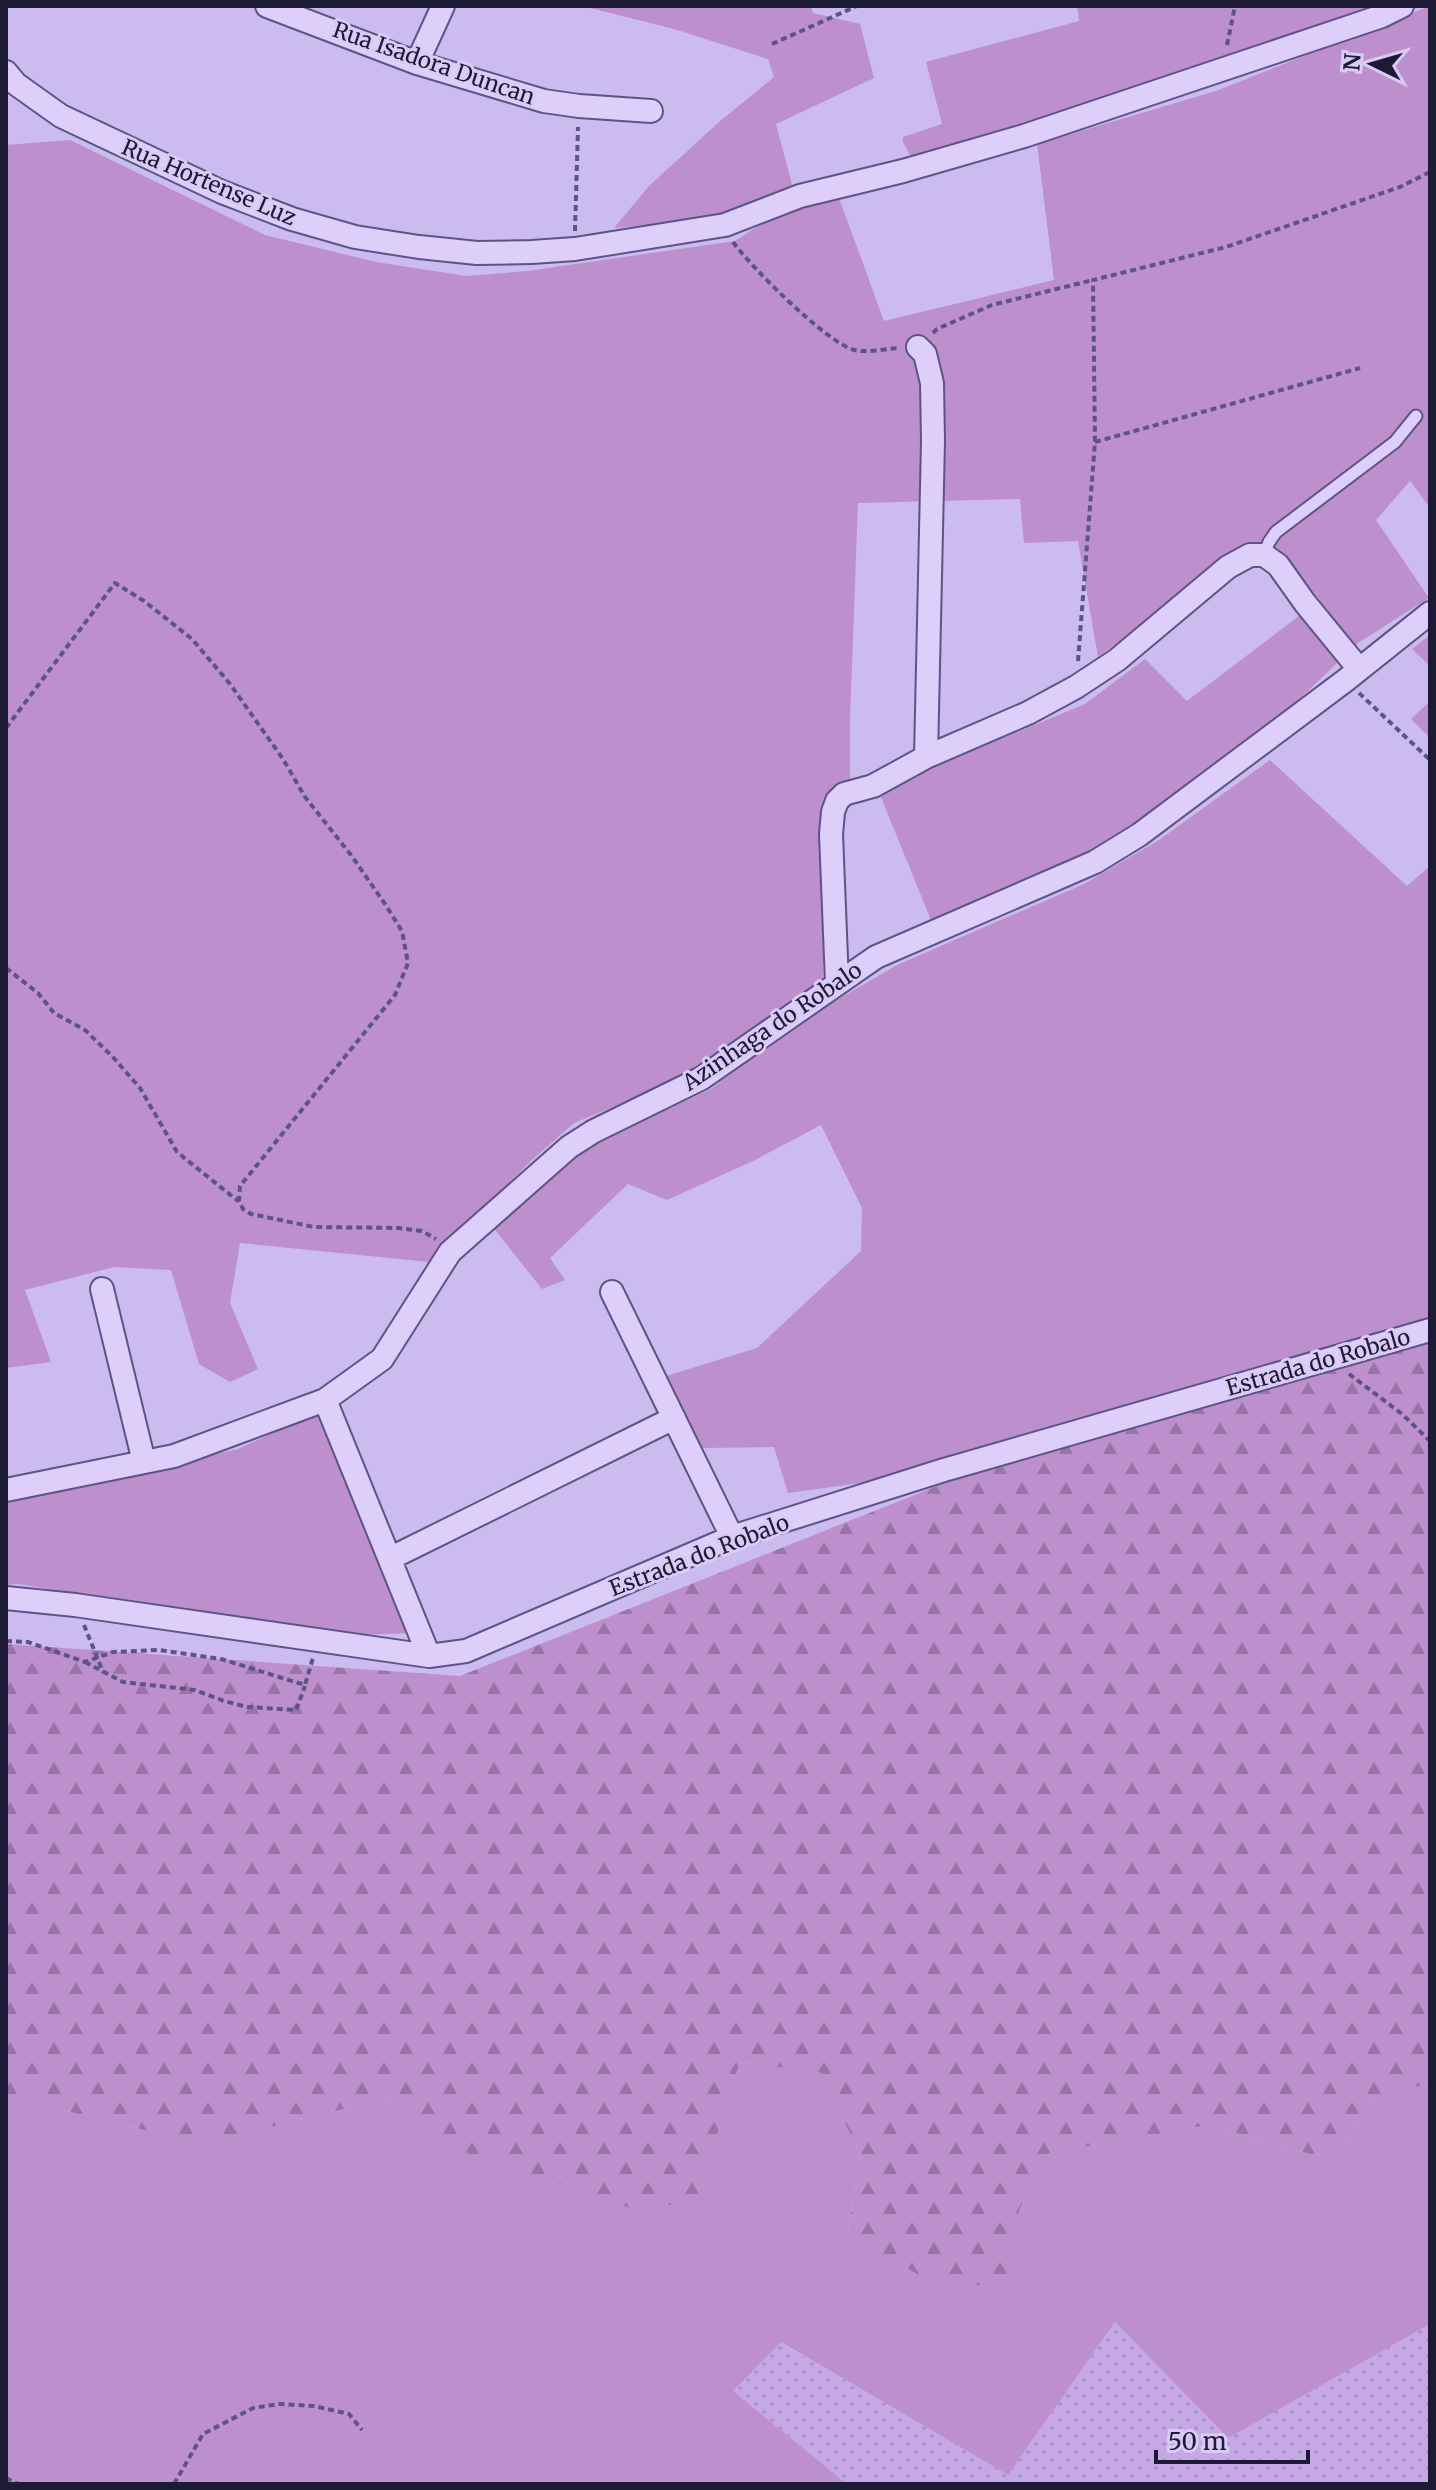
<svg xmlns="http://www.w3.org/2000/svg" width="1436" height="2490" viewBox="0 0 1436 2490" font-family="Merriweather,serif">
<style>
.farmland{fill:url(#farmland-dots)}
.grass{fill:#bd8fcd}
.forest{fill:url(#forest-firs)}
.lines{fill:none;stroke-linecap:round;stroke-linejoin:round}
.service-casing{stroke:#5d5486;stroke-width:15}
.minor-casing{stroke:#5d5486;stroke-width:26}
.path{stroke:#5d5486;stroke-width:4;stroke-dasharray:6 4;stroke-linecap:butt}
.service{stroke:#ddcefa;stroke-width:11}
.minor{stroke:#ddcefa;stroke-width:22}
.labels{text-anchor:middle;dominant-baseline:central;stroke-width:6;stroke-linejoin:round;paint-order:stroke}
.street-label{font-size:22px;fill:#1d1a35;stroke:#dacaf6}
</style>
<defs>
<pattern id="farmland-dots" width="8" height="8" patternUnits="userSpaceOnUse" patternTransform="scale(2)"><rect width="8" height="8" fill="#c5a8e5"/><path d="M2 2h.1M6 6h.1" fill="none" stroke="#a990c5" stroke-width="1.8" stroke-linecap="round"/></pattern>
<pattern id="forest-firs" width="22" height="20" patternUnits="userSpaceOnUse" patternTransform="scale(2)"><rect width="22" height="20" fill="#bd8fcd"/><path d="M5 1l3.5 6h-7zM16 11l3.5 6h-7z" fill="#9974a7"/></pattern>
</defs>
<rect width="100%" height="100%" fill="#ccbbef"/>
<path class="farmland" d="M1115 2322 1228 2438 1430 2324V2484H847L733 2391 780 2342 1008 2475Z"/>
<path class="grass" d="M582 6H811L813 13 860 24 874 78 776 124 794 192 703 221 614 228 649 186 719 122 774 77 768 59 674 29Z
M1077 6H1375L1202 73 912 159 903 142V137L942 124 926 62 1079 21Z
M1430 6V508L1410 481 1376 520 1429 598 1358 643 1288 710 1127 832 1055 870 931 920 878 790 1085 704 1145 659 1187 701 1320 600 1285 560 1209 573 1098 657 1078 541 1024 543 1020 499 858 503 850 719V783L823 877V982L691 1075 574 1123 531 1161 429 1262 240 1243 230 1303 258 1369 230 1382 199 1364 171 1270 114 1267 25 1290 51 1362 6 1368V145L70 140 265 235 376 262 466 276 527 271 735 241 787 207 839 198 884 321 1054 280 1037 144 1216 91Z
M1430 635V666L1412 649Z
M1430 701V738L1411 719Z
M1270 760 1407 886 1430 866V1320L1077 1419 897 1478 788 1493 774 1447 699 1448 663 1377 757 1348 861 1251 862 1208 821 1125 755 1160 667 1200 628 1184 550 1258 565 1280 542 1289 491 1225 573 1154 711 1089 794 1025 897 965 1084 884 1159 840Z
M319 1412 415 1633 329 1636 18 1584 6 1585V1500L238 1449Z
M740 2062 823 2073 860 2155 848 2233 1014 2289V2225L1039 2155 1209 2125 1317 2156 1348 2142 1368 2104 1430 2082V2324L1228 2438 1115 2322 1008 2475 781 2342 733 2391 847 2484H6V2096L201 2144 389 2098 435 2142 696 2200Z"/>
<path class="forest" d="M1430 1320V2082L1368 2104 1348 2142 1317 2156 1209 2125 1040 2155 1014 2225V2289L927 2280 848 2233 860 2155 822 2073 740 2062 696 2201 636 2210 435 2142 389 2098 201 2144 6 2096V1644L460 1676 937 1486Z"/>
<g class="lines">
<g class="service-casing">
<path id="service" d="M1264 555 1269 542 1276 532 1395 442 1416 416"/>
</g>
<g class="minor-casing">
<path id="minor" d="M267 6 417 63 544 101 579 106 651 111
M417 63 443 6
M6 72 16 84 61 116 222 192 292 219 355 237 419 247 477 253 532 252 575 249 725 225 800 196 903 171 1024 136 1382 16 1402 6
M918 347 925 354 932 383 933 441 926 757
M837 983 831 834 833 812 837 801 844 794 873 786 926 757 1028 713 1076 687 1117 660 1228 567 1250 555H1264L1278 565 1305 603 1359 669
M102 1289 144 1462
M612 1292 732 1537
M325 1400 429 1656
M6 1490 174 1456 325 1400 382 1359 450 1252 569 1147 594 1131 702 1078 876 957 1095 862 1139 835 1346 680 1430 613
M391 1558 674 1418
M6 1598 75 1605 429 1656 466 1651 732 1537 944 1470 1430 1330"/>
</g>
<path class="path" d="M772 44 857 6
M1227 45 1235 6
M575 231 578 127
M733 242C751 267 826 342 854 350 868 353 884 349 898 348
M933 333 937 329 992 305 1093 280
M1095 442 1360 368
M1078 661 1095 442 1093 280 1226 247 1400 187 1430 172
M1359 693 1430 760
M6 728 115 583 144 601 192 639 230 684 283 759 305 797 351 855 385 904 402 931 408 963 395 995 240 1186 239 1201 243 1209 251 1214 314 1227 398 1228 422 1231 436 1239
M6 968 38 993 54 1013 85 1030 112 1056 140 1088 177 1152 238 1201
M1349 1374 1402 1414 1430 1441
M84 1625 103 1672
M6 1641 28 1642 85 1662 113 1652 159 1650 221 1659 305 1685 313 1658
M85 1662 123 1682 195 1690 224 1701 247 1707 296 1710 305 1686
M6 2478 18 2484
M174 2484 203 2434 253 2408 279 2404 314 2406 349 2414 362 2430"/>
<use href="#service" class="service"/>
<use href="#minor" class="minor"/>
</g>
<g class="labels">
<g class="street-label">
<text transform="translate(434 63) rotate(19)">Rua Isadora Duncan</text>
<text transform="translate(209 182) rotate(23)">Rua Hortense Luz</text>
<text transform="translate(772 1026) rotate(-34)">Azinhaga do Robalo</text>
<text transform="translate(1318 1362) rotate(-16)">Estrada do Robalo</text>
<text transform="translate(699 1555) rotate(-21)">Estrada do Robalo</text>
</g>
</g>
<rect width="1436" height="2490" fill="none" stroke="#1d1a35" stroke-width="16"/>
<g transform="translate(1372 64) rotate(275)" stroke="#dacaf6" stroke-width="6" paint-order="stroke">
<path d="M0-6L14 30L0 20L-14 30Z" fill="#1d1a35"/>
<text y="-12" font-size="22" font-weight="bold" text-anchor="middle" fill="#1d1a35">N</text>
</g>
<path d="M1156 2450v12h152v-12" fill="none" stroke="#1d1a35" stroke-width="4"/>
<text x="1168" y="2450" font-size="24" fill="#1d1a35" stroke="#dacaf6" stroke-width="6" paint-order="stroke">50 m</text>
</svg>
